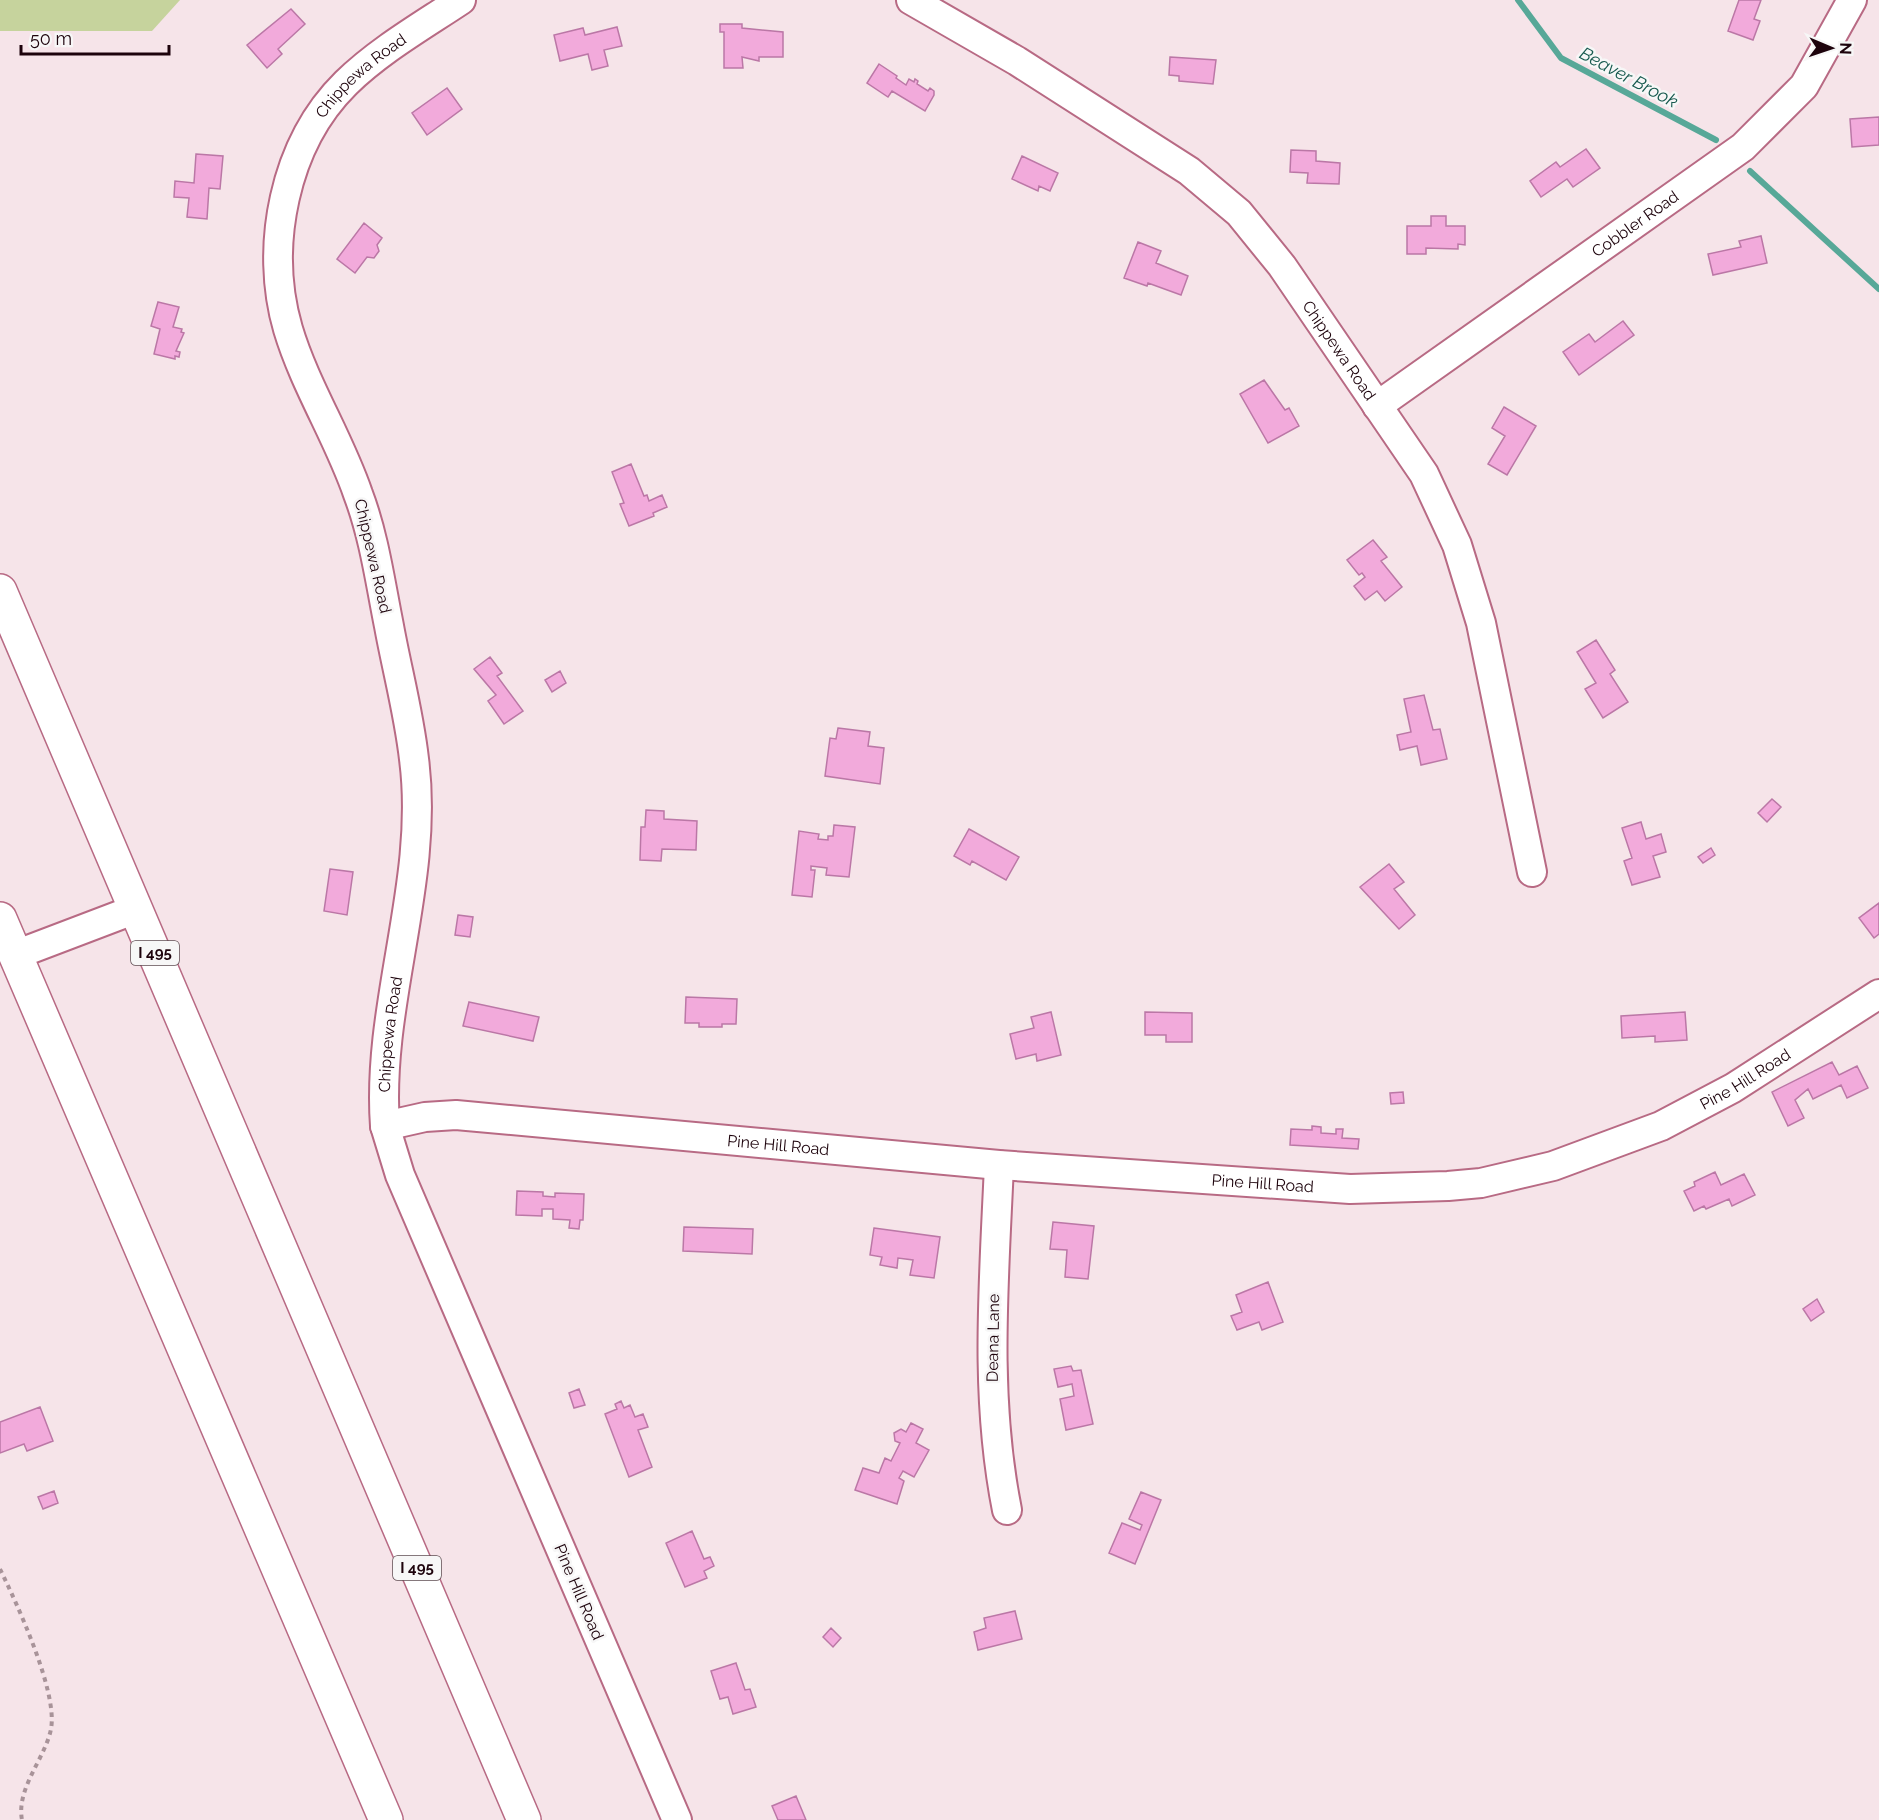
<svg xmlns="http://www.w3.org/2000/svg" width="1879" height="1820" viewBox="0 0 1879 1820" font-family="Raleway,sans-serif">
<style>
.green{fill:#c6d39d}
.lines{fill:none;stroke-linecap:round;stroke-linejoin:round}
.stream{stroke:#57a898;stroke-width:6}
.building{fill:#f2aadb;stroke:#bb77a6;stroke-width:1.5}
.minor-casing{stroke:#b86a84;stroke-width:32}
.highway-casing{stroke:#b86a84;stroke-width:36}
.path{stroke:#a89399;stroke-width:4;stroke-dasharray:4.5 4.5;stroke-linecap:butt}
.minor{stroke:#fff;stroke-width:28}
.highway{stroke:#fff;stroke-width:33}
.labels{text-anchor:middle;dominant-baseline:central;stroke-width:5;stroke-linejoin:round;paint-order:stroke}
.shield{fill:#f7f7f7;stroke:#5e4c52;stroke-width:1.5}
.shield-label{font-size:15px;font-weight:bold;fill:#1d030c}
.street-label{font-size:16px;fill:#1d030c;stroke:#f7f7f7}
.water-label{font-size:18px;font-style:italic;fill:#16594e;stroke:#f7f7f7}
</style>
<rect width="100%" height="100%" fill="#f6e4e9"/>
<path class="green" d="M0 0H180L152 31H0Z"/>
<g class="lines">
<path class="stream" d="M1518 0 1561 58 1716 140
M1750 171 1879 289"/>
</g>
<path class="building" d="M1739 0H1761L1754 19 1760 21 1753 40 1728 31Z
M291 9 305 24 278 49 282 54 267 68 247 45Z
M720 24H742V28L783 32V57H759V61L742 57 743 68H724V32H720Z
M617 27 622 46 604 50 608 66 592 70 588 54 560 61 554 35 583 28 585 35Z
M1170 57 1216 60 1213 84 1179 81V76L1169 75Z
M879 64 897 76 896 78 906 85 909 79 914 82 915 79 918 81 917 84 928 91 930 88 934 91V95L925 111 892 91 888 97 867 83Z
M447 88 462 109 427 135 412 113Z
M1879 117V145L1852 147 1850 119Z
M1586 149 1600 168 1573 187 1567 179 1541 197 1530 181 1556 162 1560 167Z
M1291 150 1316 151V161L1340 163 1339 184 1307 183 1308 173 1290 172Z
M196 154 223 156 220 189 209 188 207 219 187 217 189 198 174 197 175 181 194 183Z
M1022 156 1058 173 1050 191 1039 186 1038 191 1012 179Z
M1431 216H1446V226H1465V245L1458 244V249L1426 248V254H1407V226H1431Z
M364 223 382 238 377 245 379 251 374 258 367 257 355 273 337 259Z
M1761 236 1767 263 1713 275 1708 254 1741 247 1739 241Z
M1138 242 1161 251 1156 263 1188 276 1181 295 1148 283 1147 286 1124 278Z
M158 302 179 307 173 327 182 329 181 332 184 333 176 351 180 352 179 357 175 356V359L154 354 160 329 151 326Z
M1623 321 1634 335 1579 375 1563 352 1589 334 1595 342Z
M1264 380 1285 410 1289 408 1299 426 1268 443 1240 394Z
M1504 407 1536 426 1507 475 1488 464 1505 436 1492 428Z
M631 464 644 496 647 495 649 501 662 495 667 507 653 513 654 516 629 526 620 504 624 503 612 472Z
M1373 540 1387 557 1381 561 1402 587 1385 601 1377 591 1365 600 1354 586 1365 577 1362 573 1359 575 1347 560Z
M1596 640 1615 670 1610 674 1628 702 1603 718 1585 689 1596 683 1577 652Z
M490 657 502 673 497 676 523 711 504 724 488 701 496 695 474 669Z
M560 671 566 683 552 692 545 680Z
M1424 695 1433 730 1440 729 1447 759 1421 765 1417 746 1400 750 1397 735 1411 732 1404 699Z
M838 728 870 732 868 746 884 748 880 784 825 776 830 738 836 739Z
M1772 799 1781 807 1767 822 1758 813Z
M646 810 664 811V819L697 821 696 850 662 849 661 861 640 860 641 827H645Z
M1641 822 1646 839 1661 834 1666 852 1653 856 1660 877 1632 885 1624 861 1632 858 1622 828Z
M834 825 855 827 849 877 826 875 827 868 811 866V870H815L812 897 792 895 799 831 819 834 818 839 828 840V836H833Z
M969 829 1019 857 1006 880 972 861 970 865 954 856Z
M1711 848 1715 855 1703 863 1698 857Z
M1389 864 1404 882 1394 889 1415 915 1399 929 1360 887Z
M330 869 353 872 347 915 324 911Z
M1879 903V934L1874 938 1859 918Z
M458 915 473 917 470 937 455 935Z
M686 997 737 999 736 1024H722V1027H699V1023H685Z
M469 1002 539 1017 533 1041 463 1026Z
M1051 1012 1061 1055 1037 1061 1036 1054 1016 1059 1010 1034 1034 1028 1031 1017Z
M1145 1012 1192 1013V1042H1166V1035H1145Z
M1685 1012 1687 1040 1655 1042V1036L1622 1038 1621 1016Z
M1832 1062 1839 1075 1857 1066 1868 1088 1847 1098 1841 1085 1813 1099 1808 1089 1795 1100 1804 1118 1788 1126 1772 1092Z
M1403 1092 1404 1103 1391 1104 1390 1093Z
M1312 1126 1321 1127V1133L1336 1134V1129H1343L1342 1138 1359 1139 1358 1149 1290 1145 1291 1129 1312 1130Z
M1715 1172 1721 1185 1744 1174 1755 1195 1732 1206 1729 1199 1706 1209 1704 1206 1694 1211 1684 1191 1695 1186 1694 1182Z
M517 1191 543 1192V1196L555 1197V1193L584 1194 583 1220H580L579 1229 569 1228 570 1220 553 1219V1209H542V1216L516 1215Z
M1053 1222 1094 1226 1088 1279 1065 1277 1067 1250 1050 1249Z
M684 1227 753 1229 752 1254 683 1251Z
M874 1228 940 1237 934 1278 910 1275 913 1260 898 1258 897 1268 880 1265 882 1257 870 1255Z
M1268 1282 1283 1322 1262 1330 1259 1322 1237 1330 1231 1316 1242 1312 1236 1295Z
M1817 1299 1824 1312 1811 1321 1803 1309Z
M1071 1366 1073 1371 1081 1370 1093 1424 1066 1430 1060 1399 1074 1396 1072 1384 1058 1387 1054 1369Z
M579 1389 585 1405 574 1408 569 1393Z
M621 1401 624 1408 630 1405 635 1417 643 1414 648 1427 638 1430 652 1467 629 1477 605 1414 617 1409 615 1404Z
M40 1407 53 1441 27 1451 24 1444 0 1453V1422Z
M911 1423 923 1429 916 1443 929 1450 914 1477 903 1471 899 1478 904 1481 897 1504 855 1490 863 1468 879 1473 885 1458 891 1461 900 1443 895 1441 894 1433 901 1429 906 1432Z
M54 1491 58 1503 43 1509 38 1497Z
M1141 1492 1161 1500 1135 1564 1109 1553 1122 1523 1140 1530 1142 1525 1129 1519Z
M692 1531 704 1559 710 1557 714 1566 704 1571 707 1578 685 1587 666 1543Z
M1015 1611 1022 1639 978 1650 974 1632 986 1628 984 1618Z
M831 1628 841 1638 833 1647 823 1637Z
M736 1663 745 1690 750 1689 756 1707 733 1714 728 1697 720 1699 711 1671Z
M796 1796 806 1820H778L772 1806Z"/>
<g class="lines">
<g class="minor-casing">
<g id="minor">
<path id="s1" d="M911 0 1017 61 1189 171 1239 213 1282 266 1424 474 1457 545 1481 623 1532 872"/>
<path id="s2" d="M1377 406 1743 147 1804 86 1852 0"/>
<path d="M15 955 136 909"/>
<path id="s3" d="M385 1126C376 1003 430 882 414 759 409 714 397 670 389 626 380 581 374 536 358 494 339 438 305 386 288 329 264 247 284 144 346 83 380 50 422 26 461 0"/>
<path d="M999 1165C994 1281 984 1395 1007 1510"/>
<path id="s4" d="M677 1820 400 1175 385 1126 425 1117 456 1115 999 1165 1350 1189 1448 1186 1481 1183 1553 1166 1661 1126 1733 1088 1879 994"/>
</g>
</g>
<g class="highway-casing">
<path id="highway" d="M0 591 524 1820
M0 919 386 1820"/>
</g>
<path class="path" d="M0 1569C17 1604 58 1692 51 1729 45 1759 16 1788 22 1820"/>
<use href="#minor" class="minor"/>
<use href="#highway" class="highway"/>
</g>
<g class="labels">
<g class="shield">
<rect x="131" y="941" width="48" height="24" rx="4.5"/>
<rect x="393" y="1556" width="48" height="24" rx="4.5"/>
</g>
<g class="shield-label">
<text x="155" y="953">I 495</text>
<text x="417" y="1568">I 495</text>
</g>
<g class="street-label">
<text stroke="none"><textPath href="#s3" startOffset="1100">Chippewa Road</textPath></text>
<text stroke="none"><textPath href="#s2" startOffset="316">Cobbler Road</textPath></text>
<text stroke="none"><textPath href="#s1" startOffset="562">Chippewa Road</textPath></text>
<text transform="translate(373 556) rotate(77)">Chippewa Road</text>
<text stroke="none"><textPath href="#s3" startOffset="92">Chippewa Road</textPath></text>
<text stroke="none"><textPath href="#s4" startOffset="2139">Pine Hill Road</textPath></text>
<text stroke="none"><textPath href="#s4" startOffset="1149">Pine Hill Road</textPath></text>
<text stroke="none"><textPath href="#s4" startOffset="1635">Pine Hill Road</textPath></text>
<text transform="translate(993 1338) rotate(-89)">Deana Lane</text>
<text transform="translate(579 1592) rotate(67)">Pine Hill Road</text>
</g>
<g class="water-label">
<text transform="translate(1629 77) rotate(28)">Beaver Brook</text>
</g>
</g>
<g transform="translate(1831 48) rotate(92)" stroke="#f7f7f7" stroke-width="4.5" paint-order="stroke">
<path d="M0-4.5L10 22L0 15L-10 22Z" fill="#1d030c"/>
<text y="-9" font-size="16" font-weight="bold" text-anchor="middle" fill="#1d030c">N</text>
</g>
<path d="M21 45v9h148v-9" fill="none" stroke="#1d030c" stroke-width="3"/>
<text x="30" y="45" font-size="18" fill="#1d030c" stroke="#f7f7f7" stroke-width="4.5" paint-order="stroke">50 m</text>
</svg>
